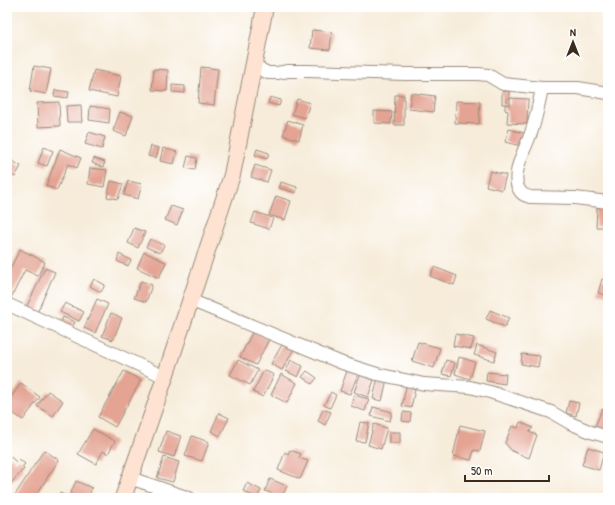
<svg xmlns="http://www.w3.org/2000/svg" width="615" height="505" viewBox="0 0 615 505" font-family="'Patrick Hand',sans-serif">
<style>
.building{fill:#e4a393}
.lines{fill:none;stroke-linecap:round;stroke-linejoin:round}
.street-casing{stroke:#998b7c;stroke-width:14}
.secondary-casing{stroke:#998b7c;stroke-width:18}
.street{stroke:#fff;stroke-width:12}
.secondary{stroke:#fee3d2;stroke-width:16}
</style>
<rect width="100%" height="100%" fill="#fff"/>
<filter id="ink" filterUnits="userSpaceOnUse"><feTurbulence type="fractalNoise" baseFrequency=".025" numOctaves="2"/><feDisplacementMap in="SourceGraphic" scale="8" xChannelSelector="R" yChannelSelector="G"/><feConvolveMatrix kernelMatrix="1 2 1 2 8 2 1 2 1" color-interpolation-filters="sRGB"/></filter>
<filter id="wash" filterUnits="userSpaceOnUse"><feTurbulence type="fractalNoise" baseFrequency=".012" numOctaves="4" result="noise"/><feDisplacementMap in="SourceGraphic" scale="16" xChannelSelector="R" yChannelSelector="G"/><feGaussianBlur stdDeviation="0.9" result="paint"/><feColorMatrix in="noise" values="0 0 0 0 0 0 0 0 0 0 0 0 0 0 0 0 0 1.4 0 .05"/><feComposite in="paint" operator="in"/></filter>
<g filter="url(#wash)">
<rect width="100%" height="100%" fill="#f7ecda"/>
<g id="blocks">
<path class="building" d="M312 30 332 32 330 50 310 48Z
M34 66 51 69 46 94 30 91Z
M201 67 218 69 214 105 198 103Z
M154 69 168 70 167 91 152 90Z
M94 70 121 76 117 97 89 91Z
M172 85 185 86V93L172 92Z
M55 90 69 92 68 98 54 96Z
M509 91V98H507V104H502V92Z
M411 93 435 96 433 112 409 109Z
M395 95H404V125H394Z
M270 97 281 100 279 106 268 103Z
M510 98 528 99 527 124 507 123 508 111 505 110V104L510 105Z
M297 99 310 103 305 118 292 114Z
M456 101 480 102 479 124 455 123Z
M59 102 60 126 38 127 37 103Z
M81 105 82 122H67L66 106Z
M90 106 110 109 109 123 89 120Z
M374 111 392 112 391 124 374 123Z
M120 112 133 116 126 136 113 131Z
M288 120 303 125 299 140 283 135Z
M509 129 528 134 525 147 505 142Z
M89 132 105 137 102 149 85 144Z
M151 146 159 148 156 158 148 156Z
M44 147 53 151 47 166 38 163Z
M163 148 177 152 174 164 160 161Z
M60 149 81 158 77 168 68 164 57 190 46 186Z
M257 149 269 153 267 159 255 155Z
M188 156 197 158 195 170 185 168Z
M94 158 105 162 103 167 92 163Z
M12 161 21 166 15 177 7 172V170Z
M255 165 271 170 267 182 251 177Z
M90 168 107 170 104 187 88 184Z
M490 171 506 175 502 190 486 186Z
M111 181 123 184 118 199 107 197Z
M128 181 142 184 138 199 124 195Z
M281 182 297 187 296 193 279 188Z
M276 196 291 201 285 220 269 215Z
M171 206 183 210 177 225 165 220Z
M597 207H608V227H596Z
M255 212 273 218 269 229 251 223Z
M134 228 145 232 138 248 128 243Z
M150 239 164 245 160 253 146 247Z
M20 249 45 262 38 276 25 270 11 298 7 296V275Z
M144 252 166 262 159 278 137 268Z
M119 254 131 260 128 266 117 261Z
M434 267 457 276 454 285 430 276Z
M45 268 55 272 37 313 26 308Z
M94 279 105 285 101 292 90 286Z
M602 279 608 280V286L606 295 598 293Z
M141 281 152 285 146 302 134 298Z
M97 299 108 304 95 333 84 328Z
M65 303 84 312 79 321 60 312Z
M490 310 509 318 505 327 486 319Z
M111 313 122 318 113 340 102 336Z
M63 317 75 322 71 330 59 325Z
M253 331 269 339 256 365 240 357Z
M455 334 474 338 471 349 453 346Z
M418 342 440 348 434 368 412 361Z
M283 343 294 349 282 370 271 364Z
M477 345 497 352 494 361 474 355Z
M522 354 540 356 538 367 521 364Z
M459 357 475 362 470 379 455 374Z
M238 360 258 370 250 385 230 375Z
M291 360 303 366 298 377 286 371Z
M446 360 455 363 451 376 442 374Z
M348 368 359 371 350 394 340 391Z
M264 370 274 375 263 397 253 392Z
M124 371 141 380 115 427 98 417Z
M307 371 317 378 312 384 302 377Z
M487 372 506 374 505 384 486 381Z
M281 374 297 383 287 403 271 395Z
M360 375 374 380 368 397 354 392Z
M378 377 387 379 382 401 373 399Z
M21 383 40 397 23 420 7 409V403Z
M407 383 416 385 411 408 402 406Z
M48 391 63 401 53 416 37 406Z
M331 392 336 395 330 408 324 405Z
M354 395 369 399 365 411 351 406Z
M569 401 579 403 576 416 566 413Z
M373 407 392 412 390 421 371 416Z
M323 409 331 412 325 425 318 421Z
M602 409 608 412V434L594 429Z
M403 412 411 413 410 422 402 421Z
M219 413 229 418 220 436 211 431Z
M360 422 369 423 365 442 356 441Z
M520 422 533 428 529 432 537 435 529 458 512 451 505 443 512 426 518 428Z
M374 424 387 428 381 449 368 445Z
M460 425 485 431 480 451 474 450 471 460 453 456Z
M93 429 115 441 108 454 103 451 96 464 78 454Z
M166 431 181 436 174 457 159 452Z
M389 432H400V443H389Z
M192 436 209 442 202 461 185 456Z
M588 447 604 452 599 470 582 465Z
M44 450 59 460 34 498H20L15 495Z
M290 450 301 454 299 458 308 461 300 479 278 470 285 452 288 454Z
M11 457 16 462 19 459 25 464 22 467 24 469 12 482 7 477V461Z
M164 457 179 462 173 482 157 478Z
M270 479 287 486 282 497 265 491Z
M76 481 92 488 88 498H58L60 493 69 497Z
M247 483 261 490 257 498 243 491Z"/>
</g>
</g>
<g filter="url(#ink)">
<use href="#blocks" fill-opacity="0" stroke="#998b7c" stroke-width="1"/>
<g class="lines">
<g class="street-casing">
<path id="street" d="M254 64 262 70 268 73H277L288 71H307L405 74H478L488 75 503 84 542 88H578L608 93
M542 88C539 103 536 119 531 133 526 147 509 177 520 191 522 195 527 196 530 197L575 198 608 202
M190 300 342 363 377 374 424 384 470 387 490 392 551 412 570 423 591 432 608 437
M7 304 165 377
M130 478 189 498"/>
</g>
<g class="secondary-casing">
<path id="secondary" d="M123 498 165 377 232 175 265 7"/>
</g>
<use href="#street" class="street"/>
<use href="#secondary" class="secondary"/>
</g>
</g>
<rect width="615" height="505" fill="none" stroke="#fff" stroke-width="24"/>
<g transform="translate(573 42)" stroke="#ffffff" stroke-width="3" paint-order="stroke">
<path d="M0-3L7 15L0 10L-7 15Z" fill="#3b2a1e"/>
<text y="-6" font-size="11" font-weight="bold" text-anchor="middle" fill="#3b2a1e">N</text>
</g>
<path d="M465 475v6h84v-6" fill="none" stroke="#3b2a1e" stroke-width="2"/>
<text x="471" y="475" font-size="12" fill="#3b2a1e" stroke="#ffffff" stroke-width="3" paint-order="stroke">50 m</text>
</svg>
